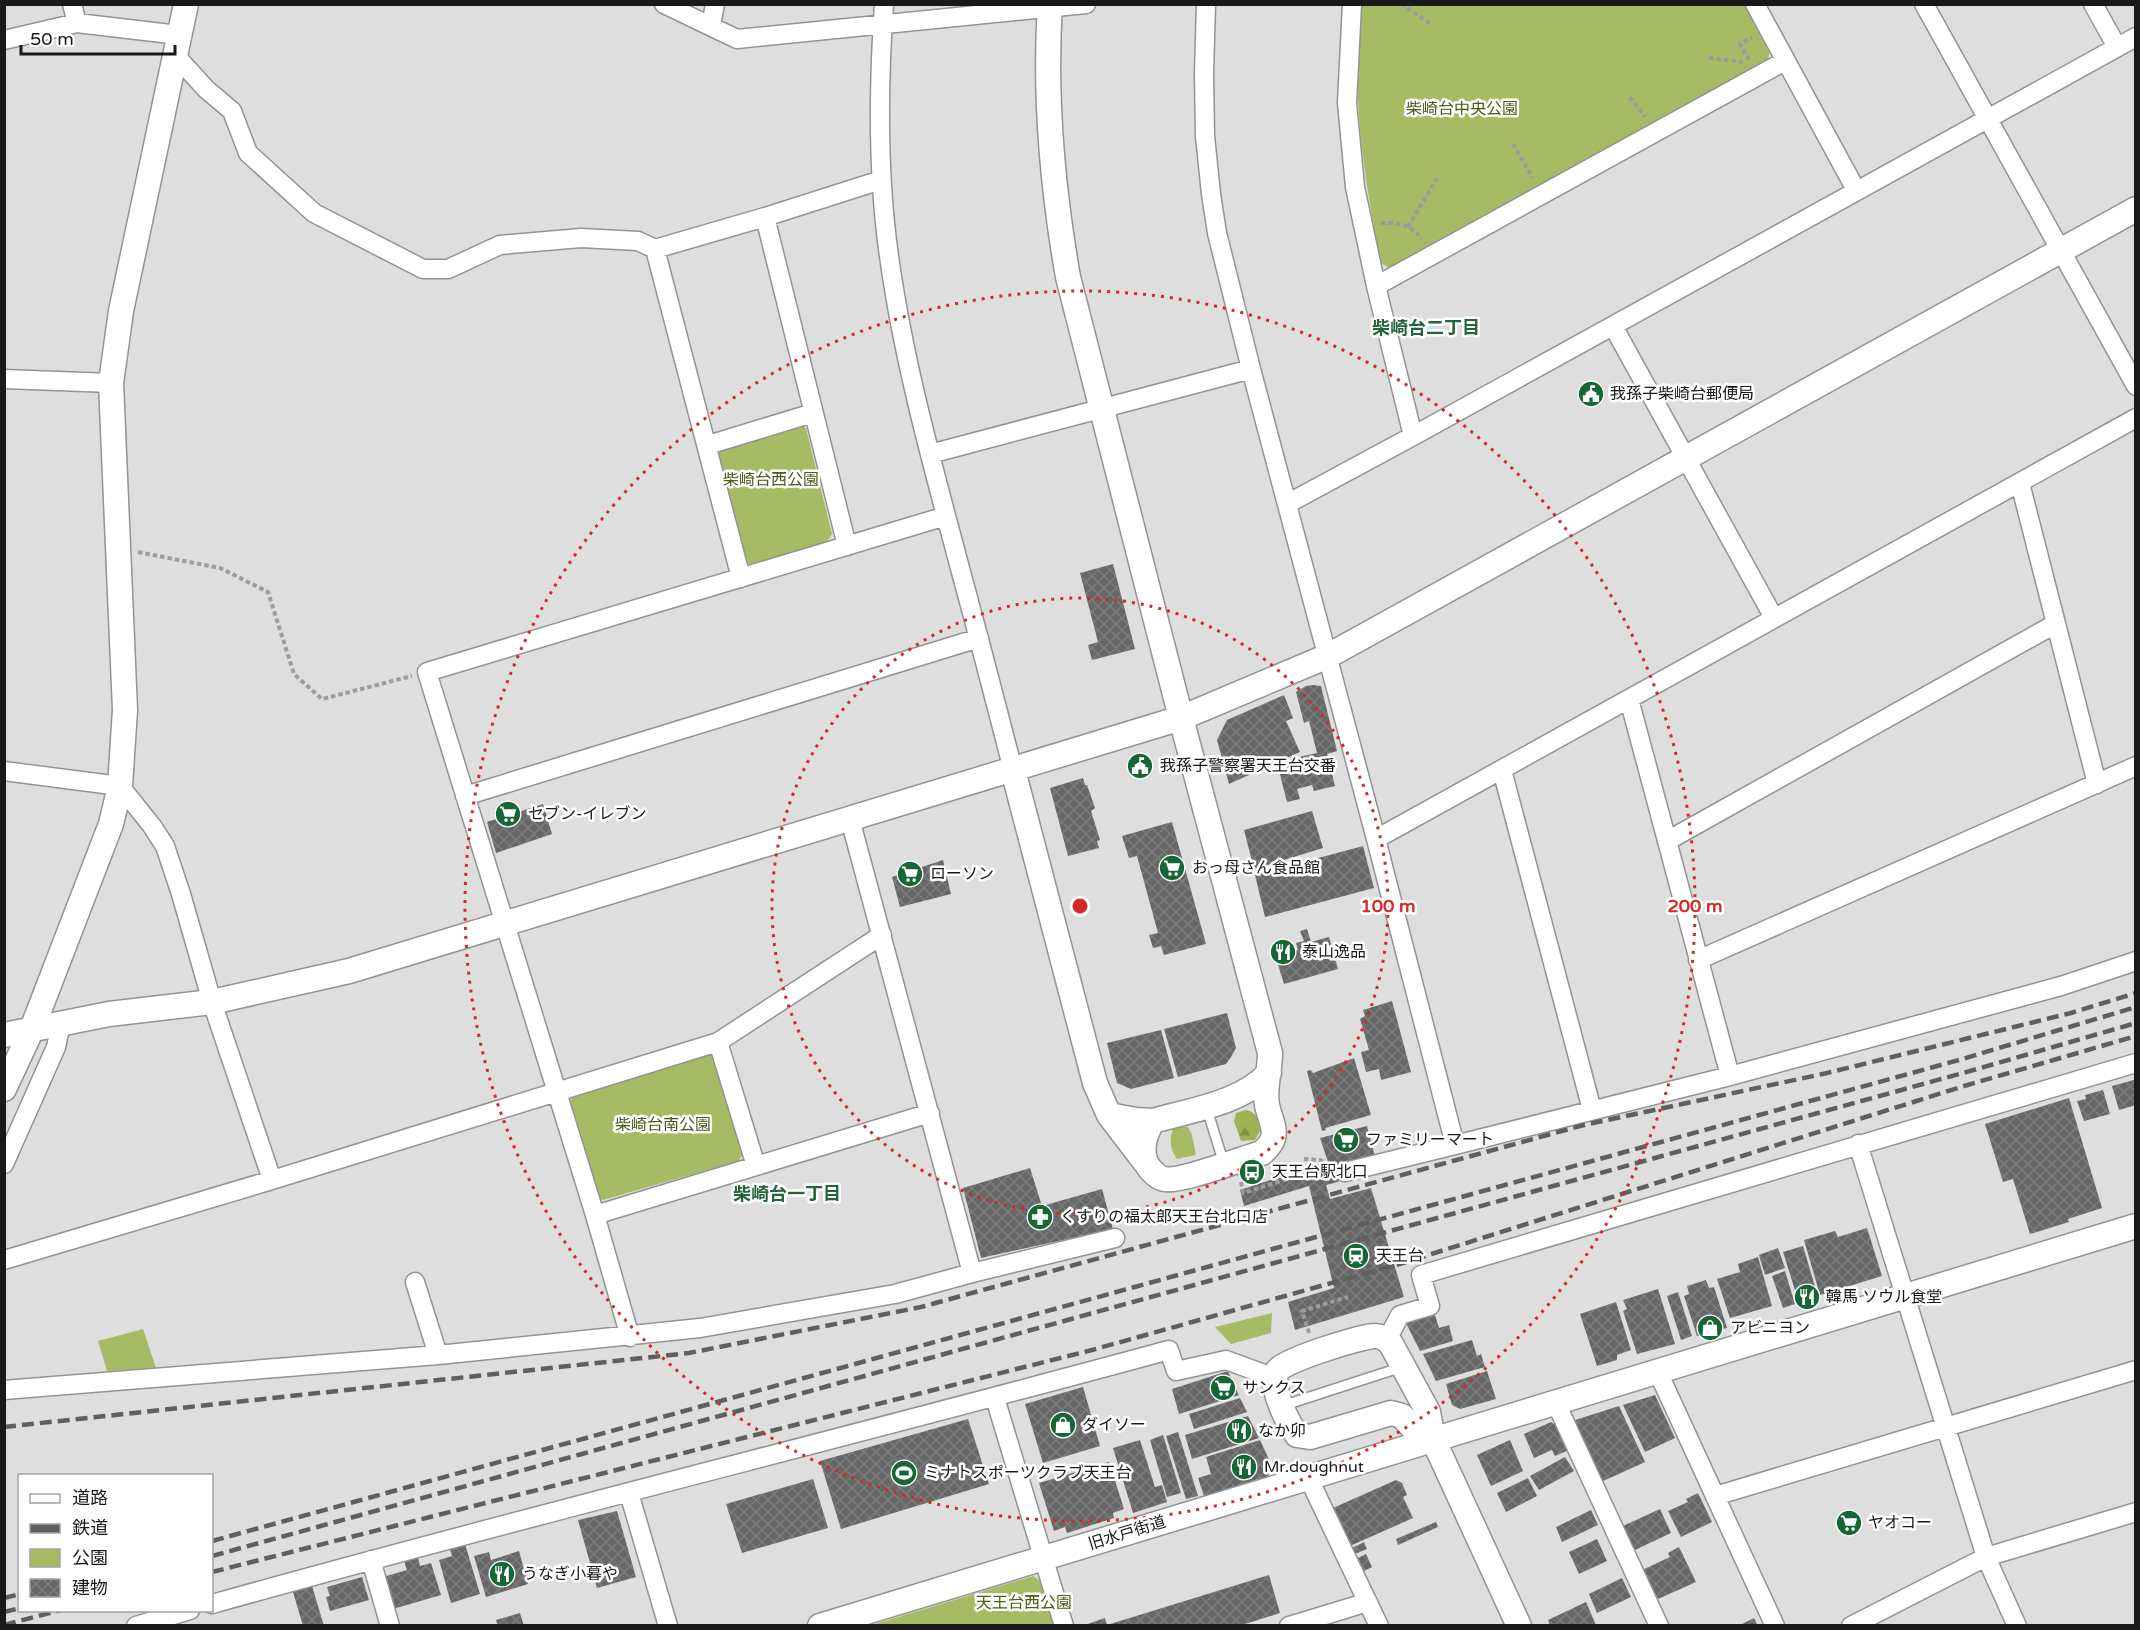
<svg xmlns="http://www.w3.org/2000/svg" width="2140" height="1630" viewBox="0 0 2140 1630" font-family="'Varela Round','Noto Sans JP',sans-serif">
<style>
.green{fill:#a6bb64}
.forest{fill:url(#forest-firs)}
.building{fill:url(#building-cross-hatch)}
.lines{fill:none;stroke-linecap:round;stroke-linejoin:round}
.lane-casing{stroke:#929393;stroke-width:12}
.street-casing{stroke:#929393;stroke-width:21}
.secondary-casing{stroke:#929393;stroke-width:27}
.path{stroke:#9c9c9d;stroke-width:4;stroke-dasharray:4.5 3;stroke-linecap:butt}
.lane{stroke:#fff;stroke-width:9}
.street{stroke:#fff;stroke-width:18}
.secondary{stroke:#fff;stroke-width:24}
.rail{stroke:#5f5f60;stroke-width:4.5;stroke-dasharray:12 6;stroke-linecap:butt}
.ring{fill:none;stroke:#d62828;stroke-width:3;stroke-dasharray:3 6}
.labels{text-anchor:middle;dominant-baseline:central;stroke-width:5;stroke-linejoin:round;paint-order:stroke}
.park-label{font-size:16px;fill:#4d5b15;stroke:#fff}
.poi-label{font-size:16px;fill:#19191a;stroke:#fff;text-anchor:start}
.street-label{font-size:16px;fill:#19191a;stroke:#fff}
.neighbourhood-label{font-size:18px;font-weight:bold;fill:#216539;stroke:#fff}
.centre{fill:#d62828;stroke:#fff;stroke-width:3}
.ring-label{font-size:18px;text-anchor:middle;font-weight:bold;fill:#d62828;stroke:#fff;stroke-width:5;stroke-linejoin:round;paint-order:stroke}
</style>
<defs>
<pattern id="forest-firs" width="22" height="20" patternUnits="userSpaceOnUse" patternTransform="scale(1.5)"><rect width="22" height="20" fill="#9eb453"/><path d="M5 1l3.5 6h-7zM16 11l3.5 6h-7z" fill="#809244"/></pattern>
<pattern id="building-cross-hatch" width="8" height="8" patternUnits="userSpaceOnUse" patternTransform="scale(1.5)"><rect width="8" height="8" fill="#676768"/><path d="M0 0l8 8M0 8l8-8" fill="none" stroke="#7c7c7c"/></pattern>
</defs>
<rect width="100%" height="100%" fill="#dededf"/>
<path class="green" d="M1361 5H1744L1770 52 1767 61 1389 268 1381 263C1364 178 1350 91 1361 5Z
M798 424 806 428 832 534 826 543 751 566 745 560 717 456 722 446Z
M707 1054 715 1058 744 1153 738 1161 603 1200 597 1197 568 1104 573 1096Z
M1181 1126 1188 1127 1192 1135 1196 1155 1177 1159C1170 1149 1169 1140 1173 1129Z
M1272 1313 1271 1333 1231 1344 1215 1327Z
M143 1329 156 1368 107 1371 98 1341Z
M1033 1576 1042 1582 1055 1626H869Z"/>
<path class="forest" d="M1246 1110C1257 1112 1258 1119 1261 1129L1255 1140 1241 1141 1234 1121 1236 1113Z"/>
<path class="building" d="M1113 564 1135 649 1092 660 1088 645 1098 642 1080 573Z
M1313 685 1321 686 1337 751 1327 754 1335 786 1314 791 1312 785 1297 789 1300 799 1287 802 1278 767 1295 758 1317 753 1309 721 1304 723 1296 692 1306 686Z
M1284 695 1293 718 1286 721 1300 752 1229 784 1217 740 1227 720Z
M1147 755 1152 772 1133 777 1129 760Z
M1083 778 1085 785H1087L1095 808 1091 811 1100 840 1097 841 1099 848 1068 856 1050 788Z
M543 804 552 834 496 853 487 822Z
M1312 811 1323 848 1254 869 1244 830Z
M1172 822 1206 944 1164 955 1161 946 1153 948 1149 935 1158 933 1137 856 1129 858 1122 836Z
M1363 846 1374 888 1265 917 1255 875Z
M943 860 951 894 900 907 892 877Z
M1307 929 1311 942 1329 937 1338 969 1284 984 1276 958 1298 950 1296 943 1304 941 1300 931Z
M1392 1001 1411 1072 1381 1080 1379 1069 1366 1072 1361 1052 1369 1050 1360 1019 1365 1016 1363 1010Z
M1227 1013 1236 1048 1231 1057 1226 1064 1178 1077 1164 1029Z
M1161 1030 1174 1078 1131 1089 1117 1083 1107 1043Z
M1354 1058 1371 1115 1325 1128 1326 1130 1322 1131 1307 1071 1311 1070 1313 1073Z
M2134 1080 2136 1105 2119 1110 2112 1086Z
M2103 1090 2110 1114 2084 1121 2077 1101 2086 1099 2085 1095Z
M2069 1098 2102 1208 2068 1219 2069 1222 2030 1234 2013 1179 2003 1182 1985 1124Z
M1367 1126 1375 1157 1337 1166 1341 1181 1326 1185 1330 1199 1371 1188 1404 1297 1295 1330 1288 1302 1334 1288 1309 1186 1244 1206 1240 1190 1320 1164 1322 1170 1330 1168 1320 1138Z
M1030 1168 1042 1206 1102 1189 1113 1229 981 1258 963 1188Z
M1867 1228 1882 1276 1820 1295 1804 1240 1835 1231 1838 1237Z
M1803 1246 1819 1300 1800 1306 1783 1252Z
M1778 1248 1785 1268 1765 1275 1759 1255Z
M1758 1257 1772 1306 1730 1318 1717 1279 1740 1272 1738 1264Z
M1785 1271 1795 1304 1783 1308 1772 1276Z
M1706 1280 1709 1288 1714 1287 1727 1328 1697 1336 1684 1296 1689 1294 1687 1286Z
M1658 1289 1675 1344 1637 1354 1623 1311 1627 1309 1623 1300Z
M1678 1292 1692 1336 1681 1340 1667 1296Z
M1616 1302 1631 1350 1617 1355V1360L1597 1366 1580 1314Z
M1435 1315 1439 1328 1449 1325 1453 1341 1420 1351 1406 1323Z
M1472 1340 1477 1356 1481 1354 1485 1367 1436 1381 1423 1354Z
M1228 1371 1239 1395 1179 1414 1172 1389Z
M1487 1371 1496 1399 1460 1409 1452 1405 1446 1384Z
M1083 1387 1100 1446 1043 1463 1025 1404Z
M1655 1395 1675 1438 1645 1452 1623 1405Z
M1240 1398 1247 1412 1194 1429 1189 1414Z
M1619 1406 1645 1462 1601 1482 1572 1421Z
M1248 1416 1259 1438 1192 1459 1185 1435Z
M968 1419 989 1484 841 1529 820 1461Z
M1551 1422 1559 1427 1569 1450 1555 1456 1552 1450 1534 1458 1524 1434Z
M1178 1432 1198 1496 1186 1499 1166 1436Z
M1163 1435 1181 1493 1167 1497 1150 1440Z
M1140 1440 1155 1487 1162 1485 1167 1502 1133 1513 1113 1448Z
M1260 1440 1272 1466 1268 1476 1204 1496 1198 1478 1211 1474 1206 1457Z
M1510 1440 1523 1471 1491 1486 1477 1455Z
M1565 1457 1574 1471 1539 1490 1530 1476Z
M1109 1462 1124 1509 1113 1513 1114 1518 1067 1533 1065 1527 1054 1531 1039 1483Z
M1528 1478 1537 1496 1506 1512 1497 1493Z
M813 1479 828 1528 742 1553 726 1504Z
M1396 1480 1402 1483 1407 1495 1403 1497 1413 1518 1350 1546 1333 1508Z
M1698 1493 1712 1522 1681 1537 1668 1511 1688 1502 1686 1499Z
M1660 1509 1671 1533 1635 1550 1623 1526Z
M1591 1510 1598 1525 1562 1542 1556 1527Z
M617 1511 636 1577 597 1588 578 1520Z
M1436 1522 1438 1527 1398 1545 1396 1539Z
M1597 1539 1607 1561 1579 1574 1569 1552Z
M1364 1542 1367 1549 1355 1554 1352 1548Z
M465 1544 480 1594 451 1603 439 1560 452 1556 450 1549Z
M1679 1547 1696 1582 1658 1599 1653 1589 1649 1590 1640 1571 1670 1557 1668 1553Z
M519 1551 528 1584 486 1597 474 1556 489 1552 491 1560Z
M1366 1554 1372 1567 1364 1571 1358 1558Z
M418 1557 420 1566 431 1563 441 1595 393 1609 383 1577 407 1570 404 1561Z
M1269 1575 1280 1613 1239 1626H1082L1105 1618 1107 1625Z
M362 1577 369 1600 330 1611 326 1597 330 1596 327 1587Z
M1622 1578 1631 1597 1597 1613 1589 1594Z
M312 1586 324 1626H303L293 1592Z
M1586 1602 1596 1625 1550 1626 1548 1620Z
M520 1613 524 1626H498L496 1620Z
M1754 1618 1758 1626H1738Z"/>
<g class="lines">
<g class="lane-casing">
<path id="lane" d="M1206 1106 1224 1164
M1282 1406 1402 1367"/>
</g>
<g class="street-casing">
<path id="street" d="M72 4 77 23
M664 4 737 39 1086 4
M884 4C878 90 877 177 890 263 905 368 934 470 961 572 979 638 996 704 1013 770
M1206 4 1204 74 1205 136 1211 194 1217 233 1251 369 1376 839 1455 1145 1345 1172
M1352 4 1347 103 1355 187 1376 286 1413 436
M1755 4 1856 190
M1924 4 2136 386
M2093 4 2117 47
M711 26 715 4
M4 40 77 23 179 35
M176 56 206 89 232 111 248 153 314 213 423 269H448L500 245 581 238 638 241 655 249 765 217 881 180
M765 217 847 546
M655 249 741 578
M1376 286 1785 61
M1613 326 1774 618
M4 379 111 383
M708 445 813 413
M930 454 1251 369
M2020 483 2097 784
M1287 504 1413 436 2136 37
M1629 699 1730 1076
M1502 770 1592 1110
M4 771 120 786 152 826 165 846 181 894 212 1002 272 1180
M465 796 979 638
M850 819 972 1273
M1376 839 2136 418
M1667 841 2055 624
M1698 960 2136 766
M718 1042 756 1166
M1858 1144 1986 1557 2017 1626
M1455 1145 1730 1076 2061 986 2136 961
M4 1164 56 1047 61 1023
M595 1215 930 1113
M4 1260 272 1180 718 1042 882 935
M415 1282 438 1355
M630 1337 595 1215 427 672 946 516
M1387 1340 1400 1315 1430 1306 1421 1275 2136 1063
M1657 1370 1715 1496 2136 1370
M4 1390 438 1355 700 1328 895 1294 972 1273 1115 1238
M995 1398 1064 1626
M1555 1401 1659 1626
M1309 1479 1379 1626
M629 1493 668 1626
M1715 1496 1775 1626
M371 1560 390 1626
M212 1604C529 1515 850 1437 1169 1350L1176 1371 1226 1360 1275 1378
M136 1626 190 1610
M1289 1626 1368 1602
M1851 1626 1986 1557 2136 1512"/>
</g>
<g class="secondary-casing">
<path id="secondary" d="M1050 4C1044 97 1052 186 1068 277L1181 718 1270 1053C1270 1070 1264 1089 1267 1105 1269 1116 1276 1128 1273 1138 1271 1145 1267 1148 1262 1153 1243 1158 1179 1183 1164 1179 1156 1177 1147 1167 1145 1160 1141 1145 1145 1133 1153 1121 1191 1110 1242 1103 1269 1073
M1013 770 1095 1083 1109 1115
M4 1035 109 1014 212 1002 349 971 1181 718 1328 656 2136 209
M4 1089 32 1029 111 824 120 786 125 710 111 383 121 311 186 4
M1145 1162 1109 1115 1136 1120 1153 1121
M1433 1439 1411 1426 1402 1416 1391 1413 1310 1437 1297 1435C1287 1422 1268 1384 1278 1370 1285 1360 1362 1336 1375 1336 1381 1336 1387 1340 1391 1344L1428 1412 1433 1439 1519 1626
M820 1626C1259 1494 1696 1357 2136 1226"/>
</g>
<path class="path" d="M1401 4 1431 24
M1709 58 1743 62
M1749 60 1740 44 1752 38
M1630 97 1645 117
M1513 144 1533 178
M1381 223C1400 223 1410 224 1422 239
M1408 227 1439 175
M138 552 220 568 268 592 294 674 322 699 412 676
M1304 1159 1320 1160 1330 1165
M1241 1182 1243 1193 1312 1171
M1309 1333 1302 1311 1348 1297"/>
<use href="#lane" class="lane"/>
<use href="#street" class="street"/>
<use href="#secondary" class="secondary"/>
<path class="rail" d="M4 1427 689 1353 921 1307 1584 1125 1827 1073 2071 1013 2136 993
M212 1541 1959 1060 2136 1007
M212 1556 1963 1073 2136 1023
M212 1572 1092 1350 1403 1263 1964 1086 2136 1036
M4 1598 20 1594
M4 1612 20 1608
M4 1625 61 1610"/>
</g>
<g class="ring">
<circle cx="1080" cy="906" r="308"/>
<circle cx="1080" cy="906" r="615"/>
</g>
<defs>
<g id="civic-disc" transform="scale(1.35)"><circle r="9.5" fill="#176636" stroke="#fff"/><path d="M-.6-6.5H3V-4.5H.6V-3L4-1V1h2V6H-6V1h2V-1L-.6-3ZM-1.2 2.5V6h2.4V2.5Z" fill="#fff"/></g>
<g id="supermarket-disc" transform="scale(1.35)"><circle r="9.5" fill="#176636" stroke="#fff"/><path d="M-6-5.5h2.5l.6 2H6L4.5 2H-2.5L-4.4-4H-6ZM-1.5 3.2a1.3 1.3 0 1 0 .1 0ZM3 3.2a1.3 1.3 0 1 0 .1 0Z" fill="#fff"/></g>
<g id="restaurant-disc" transform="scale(1.35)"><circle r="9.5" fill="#176636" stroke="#fff"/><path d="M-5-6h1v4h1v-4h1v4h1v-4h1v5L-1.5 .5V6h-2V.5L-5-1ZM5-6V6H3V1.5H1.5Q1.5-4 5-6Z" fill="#fff"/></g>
<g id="bus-disc" transform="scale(1.35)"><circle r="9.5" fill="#176636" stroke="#fff"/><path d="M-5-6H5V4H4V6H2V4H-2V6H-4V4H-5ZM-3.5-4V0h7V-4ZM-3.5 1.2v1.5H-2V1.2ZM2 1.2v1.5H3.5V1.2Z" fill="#fff"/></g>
<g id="pharmacy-disc" transform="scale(1.35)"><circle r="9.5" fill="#176636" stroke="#fff"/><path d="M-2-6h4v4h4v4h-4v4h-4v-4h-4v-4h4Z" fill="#fff"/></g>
<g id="station-disc" transform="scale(1.35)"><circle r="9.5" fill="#176636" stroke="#fff"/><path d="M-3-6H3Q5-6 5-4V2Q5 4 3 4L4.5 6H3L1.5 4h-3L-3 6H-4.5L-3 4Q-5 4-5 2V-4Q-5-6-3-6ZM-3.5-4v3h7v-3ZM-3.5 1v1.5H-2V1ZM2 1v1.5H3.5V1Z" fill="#fff"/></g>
<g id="shop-disc" transform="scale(1.35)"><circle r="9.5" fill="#176636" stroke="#fff"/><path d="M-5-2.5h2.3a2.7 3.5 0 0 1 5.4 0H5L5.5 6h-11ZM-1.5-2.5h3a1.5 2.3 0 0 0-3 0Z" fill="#fff"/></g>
<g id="stadium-disc" transform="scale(1.35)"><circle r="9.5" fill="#176636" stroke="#fff"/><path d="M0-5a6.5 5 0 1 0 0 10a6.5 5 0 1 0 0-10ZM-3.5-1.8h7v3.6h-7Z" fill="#fff"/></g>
</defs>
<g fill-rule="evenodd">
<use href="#civic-disc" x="1591" y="394"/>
<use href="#civic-disc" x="1140" y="766"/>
<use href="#supermarket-disc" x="508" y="814"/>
<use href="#supermarket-disc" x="1172" y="868"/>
<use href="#supermarket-disc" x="910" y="874"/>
<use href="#restaurant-disc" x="1283" y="952"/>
<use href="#supermarket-disc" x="1346" y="1140"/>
<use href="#bus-disc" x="1252" y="1172"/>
<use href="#pharmacy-disc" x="1040" y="1217"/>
<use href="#station-disc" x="1356" y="1256"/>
<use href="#restaurant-disc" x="1807" y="1297"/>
<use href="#shop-disc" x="1710" y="1328"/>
<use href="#supermarket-disc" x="1223" y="1388"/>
<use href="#shop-disc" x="1063" y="1425"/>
<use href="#restaurant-disc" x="1239" y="1431"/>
<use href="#restaurant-disc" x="1244" y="1467"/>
<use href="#stadium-disc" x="904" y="1473"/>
<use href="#supermarket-disc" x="1849" y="1523"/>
<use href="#restaurant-disc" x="502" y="1574"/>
</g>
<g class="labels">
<g class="park-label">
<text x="1462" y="109">柴崎台中央公園</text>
<text x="771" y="480">柴崎台西公園</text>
<text x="663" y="1125">柴崎台南公園</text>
<text x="1024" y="1603">天王台西公園</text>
</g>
<g class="poi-label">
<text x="1610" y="394">我孫子柴崎台郵便局</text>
<text x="1160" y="766">我孫子警察署天王台交番</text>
<text x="528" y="814">セブン-イレブン</text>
<text x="1192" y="868">おっ母さん食品館</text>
<text x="930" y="874">ローソン</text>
<text x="1302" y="952">泰山逸品</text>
<text x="1366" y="1140">ファミリーマート</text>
<text x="1272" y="1172">天王台駅北口</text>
<text x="1060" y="1217">くすりの福太郎天王台北口店</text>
<text x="1376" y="1256">天王台</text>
<text x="1826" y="1297">韓馬 ソウル食堂</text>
<text x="1730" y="1328">アビニヨン</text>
<text x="1242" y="1388">サンクス</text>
<text x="1082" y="1425">ダイソー</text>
<text x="1258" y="1431">なか卯</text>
<text x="1264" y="1467">Mr.doughnut</text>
<text x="924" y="1473">ミナトスポーツクラブ天王台</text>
<text x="1868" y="1523">ヤオコー</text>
<text x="522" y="1574">うなぎ小暮や</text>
</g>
<g class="street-label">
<text transform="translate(1127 1533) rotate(-17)">旧水戸街道</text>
</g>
<g class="neighbourhood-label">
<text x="1426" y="328">柴崎台二丁目</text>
<text x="787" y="1194">柴崎台一丁目</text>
</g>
</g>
<circle cx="1080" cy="906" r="9" class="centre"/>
<g class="ring-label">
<text x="1388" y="912">100 m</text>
<text x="1695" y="912">200 m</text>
</g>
<rect width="2140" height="1630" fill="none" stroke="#19191a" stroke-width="12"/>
<rect x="18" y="1474" width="195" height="138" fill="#ffffff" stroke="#a3a3a3" stroke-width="1.5"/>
<rect x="30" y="1494" width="30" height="9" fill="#ffffff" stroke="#a3a3a3" stroke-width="1.5"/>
<text x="72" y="1504" font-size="18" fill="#19191a">道路</text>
<rect x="30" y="1524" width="30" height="9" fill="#5f5f60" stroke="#a3a3a3" stroke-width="1.5"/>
<text x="72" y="1534" font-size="18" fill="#19191a">鉄道</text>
<rect x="30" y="1549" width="30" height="18" fill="#a6bb64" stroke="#a3a3a3" stroke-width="1.5"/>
<text x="72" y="1564" font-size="18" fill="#19191a">公園</text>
<rect x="30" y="1579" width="30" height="18" fill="url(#building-cross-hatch)" stroke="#a3a3a3" stroke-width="1.5"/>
<text x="72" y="1594" font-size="18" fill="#19191a">建物</text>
<path d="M21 45v9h154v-9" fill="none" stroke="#19191a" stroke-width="3"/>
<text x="30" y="45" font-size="18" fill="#19191a" stroke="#ffffff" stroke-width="4.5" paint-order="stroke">50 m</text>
</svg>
